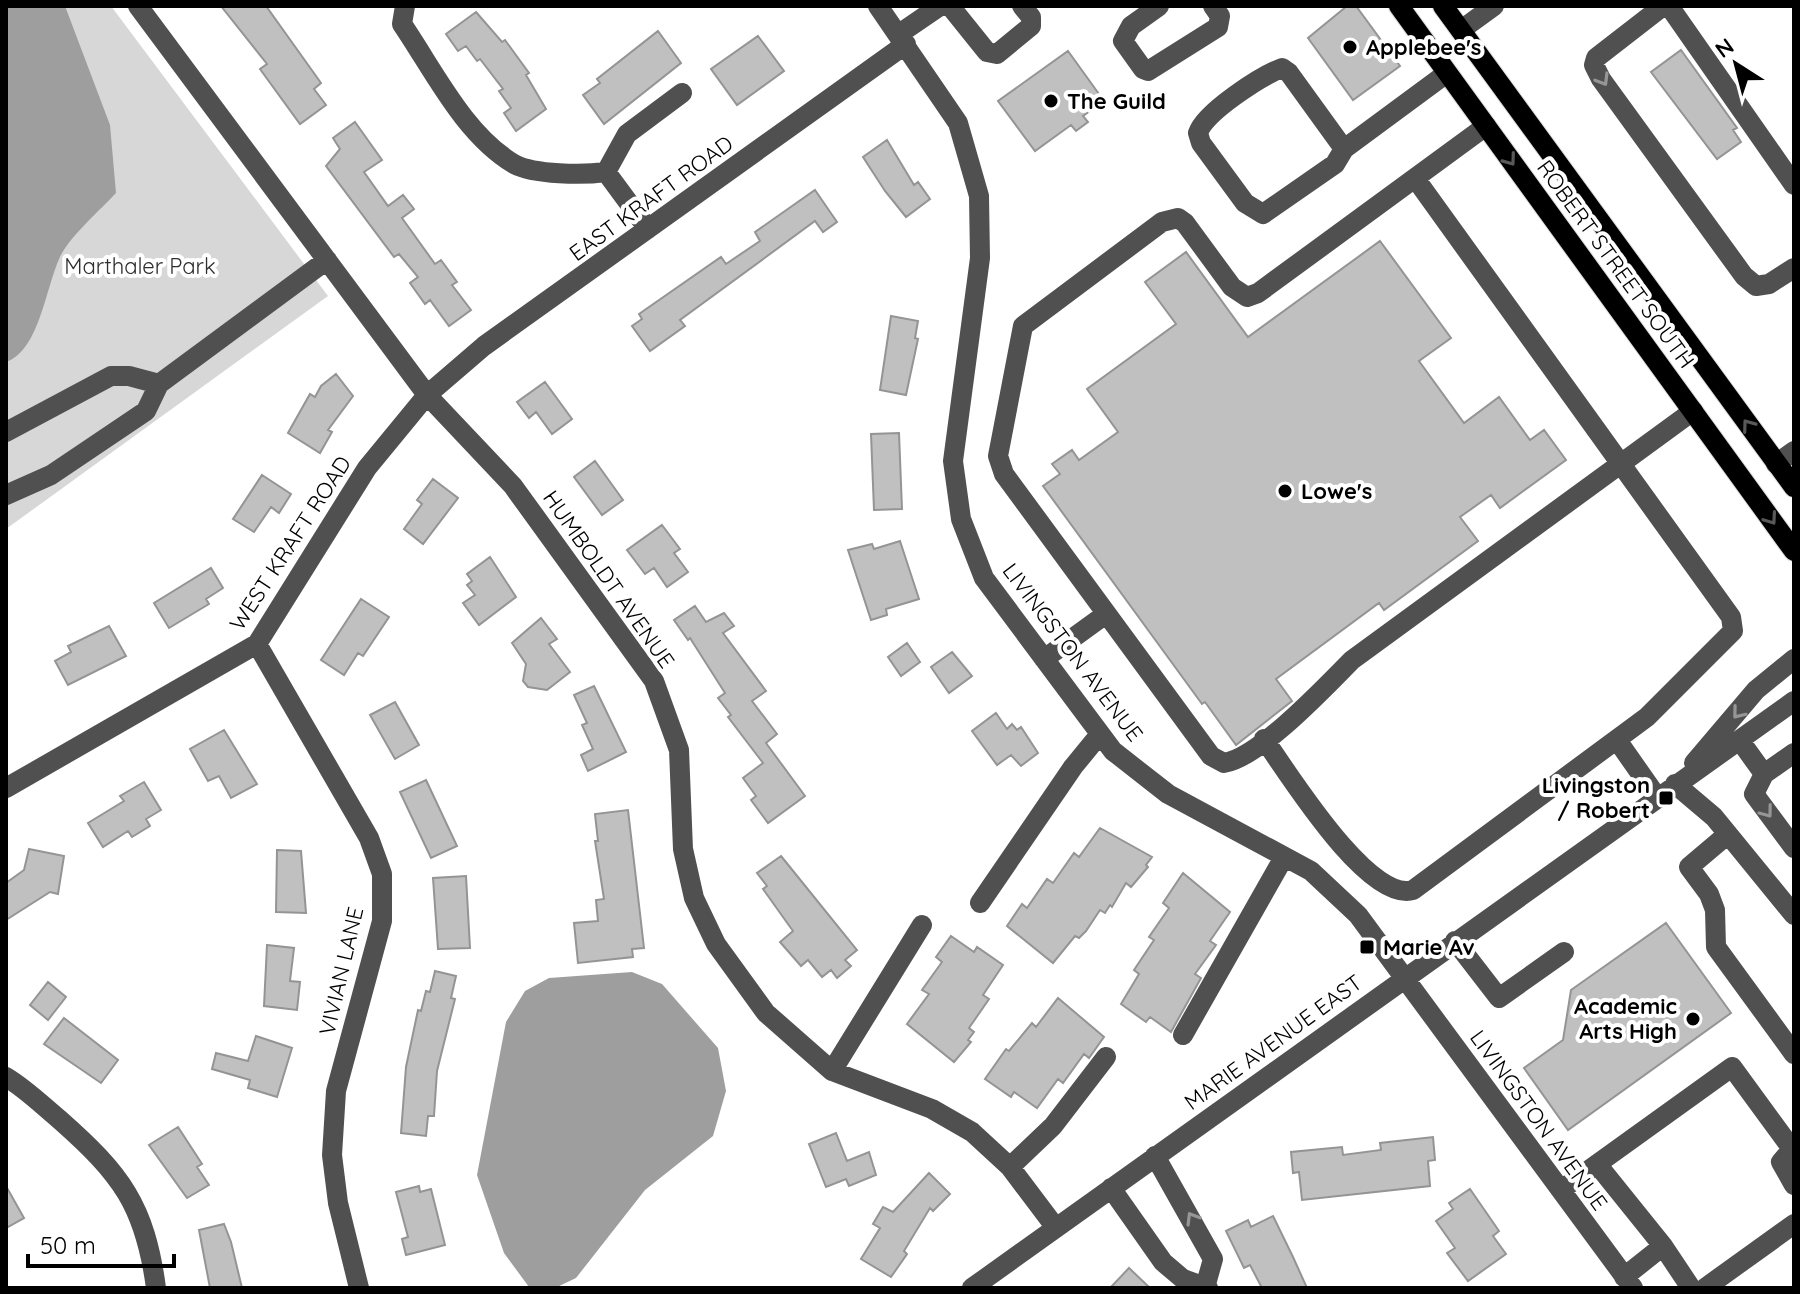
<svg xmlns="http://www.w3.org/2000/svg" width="1800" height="1294" viewBox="0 0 1800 1294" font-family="Quicksand,sans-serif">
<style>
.green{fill:#d7d7d7}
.water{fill:#9e9e9e}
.building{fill:#c0c0c0;stroke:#949494;stroke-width:2}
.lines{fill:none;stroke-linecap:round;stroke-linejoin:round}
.major-casing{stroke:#dbdbdb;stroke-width:22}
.minor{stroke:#505050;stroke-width:20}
.major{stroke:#000;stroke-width:20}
.oneway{stroke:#969696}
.oneway2{stroke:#595959}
.poi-dot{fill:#000;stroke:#fff;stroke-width:3}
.labels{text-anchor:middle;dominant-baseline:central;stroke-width:8;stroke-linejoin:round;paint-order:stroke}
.poi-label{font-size:22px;font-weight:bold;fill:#000;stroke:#fff;text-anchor:start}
.street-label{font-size:22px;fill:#000;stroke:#fff}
.park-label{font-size:22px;fill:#2e2e2e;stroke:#fff}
</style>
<rect width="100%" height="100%" fill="#fff"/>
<path class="green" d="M6 6H111L328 296 6 529Z"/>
<path class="water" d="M6 6H65L110 125 116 193C100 210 73 234 62 253 46 282 41 350 6 362Z
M632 972 662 984 718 1048 726 1091 713 1136 645 1190 576 1278 555 1288 529 1287 504 1253 477 1175 506 1022 525 991 549 978Z"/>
<path class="building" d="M221 6H266L321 83 314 89 326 105 300 124 260 69 267 64Z
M1347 6H1356L1400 66 1353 100 1308 38Z
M476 12 502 42 505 40 529 73 526 75 546 109 516 131 504 113 511 108 499 91 503 89 480 59 477 61 466 46 458 51 446 34Z
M658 31 681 63 604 124 583 95 600 83 597 79Z
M758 36 784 71 737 105 711 69Z
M1681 50 1737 128 1733 130 1741 142 1717 159 1651 72Z
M1068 51 1104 101 1083 116 1088 122 1076 131 1071 125 1035 151 998 101Z
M355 122 382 160 364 172 388 206 403 195 414 209 402 218 435 264 441 260 457 282 452 285 471 310 449 326 430 300 425 304 410 283 418 277 399 254 394 257 326 166 340 149 333 138Z
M887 140 914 185 918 182 930 199 906 217 885 191 863 157Z
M815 190 837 222 823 232 815 221 680 320 685 326 650 351 632 326 642 319 639 314 721 257 726 264 760 241 755 232Z
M1380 241 1451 338 1419 361 1464 423 1499 397 1530 440 1544 430 1566 460 1500 508 1491 495 1460 517 1478 541 1384 610 1379 603 1276 679 1292 701 1236 745 1205 702 1202 704 1043 486 1060 474 1052 464 1072 450 1079 460 1118 432 1087 389 1176 324 1145 282 1186 252 1248 337Z
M891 316 918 321 915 338 918 339 906 395 880 390Z
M336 374 353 396 328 430 332 432 320 453 288 433 310 394 315 397 321 386Z
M545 382 572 419 552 434 536 412 529 418 517 402Z
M899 433 902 509 874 510 871 434Z
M595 461 623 500 602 515 574 477Z
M262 475 291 494 279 513 271 507 254 532 233 519Z
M433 479 458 498 423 544 404 529 422 504 417 500Z
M662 525 680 549 674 553 688 572 667 587 654 568 645 574 627 550Z
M900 541 919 599 886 609 887 615 871 620 848 550 872 544 874 549Z
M490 557 516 597 479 625 463 603 475 595 467 585 472 581 467 574Z
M211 568 223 588 206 599 209 604 169 628 154 603Z
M361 599 389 617 363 656 358 653 344 675 321 660Z
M695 606 706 622 724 613 734 626 723 633 766 691 752 701 777 734 766 743 805 796 768 823 751 800 756 796 743 778 763 763 728 717 731 715 718 698 725 693 690 638 688 640 674 620Z
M541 618 557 639 549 644 570 672 547 690 528 687 523 681 526 664 512 643Z
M109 626 126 656 68 685 55 661 71 652 68 646Z
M907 643 920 662 901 676 888 657Z
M952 652 972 676 949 693 931 667Z
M594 686 626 752 588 771 581 755 593 749 582 725 587 723 574 695Z
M395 702 419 745 395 759 370 715Z
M996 713 1007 729 1012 724 1017 730 1021 727 1038 753 1021 766 1011 755 997 765 972 731Z
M224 730 257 784 231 798 219 776 208 781 190 749Z
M426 780 457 846 431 858 400 792Z
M144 782 161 810 146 819 150 826 132 837 128 831 103 847 88 823 124 801 120 796Z
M628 810 644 948 632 949 633 957 578 963 574 923 598 921 596 900 604 899 595 841H598L595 814Z
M1100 828 1152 857 1146 865 1148 867 1131 887 1126 883 1112 907 1110 905 1105 913 1100 910 1086 931 1079 938 1075 936 1053 963 1007 926 1022 904 1027 908 1047 879 1053 883 1074 853 1079 857Z
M29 849 64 856 58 894 50 892 6 920V883L24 870Z
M277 850 301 851 306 913 276 912Z
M781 856 857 950 845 960 851 966 837 978 831 970 822 977 808 960 801 966 780 942 793 931 763 889 767 886 757 873Z
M1183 873 1230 912 1210 941 1216 945 1195 974 1201 978 1171 1032 1150 1017 1146 1022 1121 1004 1139 974 1134 970 1154 940 1149 937 1169 908 1163 903Z
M466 876 470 948 438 949 433 878Z
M1666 923 1731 1013 1568 1130 1524 1068 1563 1040 1571 990Z
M951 936 974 952 977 947 1003 965 983 995 989 999 969 1028 974 1032 968 1040 971 1042 954 1062 907 1024 929 994 922 990 942 962 936 957Z
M267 945 294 948 290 981 300 982 297 1010 264 1006Z
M435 971 456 976 451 998 455 999 437 1071 434 1116H428L426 1136 401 1133 406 1067 418 1010 421 1011 426 991 430 992Z
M48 982 66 997 48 1020 30 1005Z
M1058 998 1104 1037 1089 1058 1084 1054 1063 1083 1058 1079 1037 1108 1014 1092 1011 1097 985 1079 1006 1049 1009 1051 1032 1023 1036 1027Z
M64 1018 118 1060 101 1083 44 1044Z
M256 1036 292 1048 277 1097 248 1088 250 1080 212 1069 216 1053 248 1061Z
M178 1127 202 1164 197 1167 209 1185 187 1198 149 1145Z
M836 1133 847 1161 869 1152 876 1175 849 1186 846 1179 826 1187 809 1144Z
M1433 1137 1435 1160 1428 1161 1430 1186 1302 1200 1299 1172 1293 1173 1291 1152 1342 1147 1343 1155 1381 1150 1380 1143Z
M929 1173 950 1194 933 1211 930 1208 904 1251 907 1254 891 1277 861 1259 880 1228 873 1224 883 1207 893 1212Z
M6 1186 24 1218 6 1228Z
M419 1186 420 1192 431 1189 445 1245 406 1255 402 1239 408 1237 396 1192Z
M1470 1189 1499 1231 1493 1236 1506 1254 1468 1281 1447 1253 1455 1248 1436 1221 1453 1209 1449 1203Z
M1273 1216 1293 1257 1307 1288H1262L1250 1265 1244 1268 1226 1231 1248 1220 1251 1227Z
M224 1224 231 1242 242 1288H210L199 1230Z
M1129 1268 1150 1288H1110Z"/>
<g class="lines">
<g class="major-casing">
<path id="major" d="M1399 6 1794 551
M1443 6 1794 487"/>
</g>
<path class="minor" d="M138 6 427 395 513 486 654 681 679 750 683 849 694 898 716 944 766 1013 832 1071 932 1109 972 1132 1010 1167 1056 1228
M405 6 402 24C434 71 464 134 514 164 534 175 584 175 606 172L648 229
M878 6 958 123 979 196 980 258 953 461 961 519 984 578 1113 751 1168 794 1311 871 1358 915 1633 1288
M950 6 987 52 997 54 1031 26V17L1022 6
M1159 6 1131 26 1123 41 1143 69 1148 71 1218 27 1220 16 1213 6
M1663 6 1596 58 1594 65 1601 79 1744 276 1756 286 1769 284 1794 268
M1669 6 1794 185
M1461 30 1494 6
M899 34 940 6
M1486 126 1258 293 1247 297 1232 287 1185 223 1178 218 1162 222 1023 326 998 456 1004 474 1211 756 1224 763C1260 757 1325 687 1352 660L1693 411
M1344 149 1289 73 1282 68C1261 76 1205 112 1198 133L1201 143 1245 203 1263 214 1335 164 1344 149 1447 73
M606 172 627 134 682 93
M6 432 111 376H129L159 384
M1776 464 1794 451
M6 495 51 475 146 411 159 384 327 260
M257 644 369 838 382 874V921L336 1091 332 1155 338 1203 359 1288
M1044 659 1106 614
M1264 739C1288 773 1369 904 1413 890L1647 717 1733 631 1731 617 1415 178
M1617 740 1657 797
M1741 742 1764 774 1794 753
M1694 763 1756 690 1794 659
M1764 774 1754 794 1794 848
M1675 784 1714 817 1794 915
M6 788 257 644 367 468 427 395 484 346 906 44
M1728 834 1689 867 1709 894 1715 910 1716 947 1794 1054
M980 903 1073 767 1100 734
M1455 941 1499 998 1564 952
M1183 1035 1284 857
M832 1071 922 925
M6 1077C26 1089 42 1105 60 1120 121 1174 145 1205 156 1288
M1155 1156 1213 1259 1206 1284
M1597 1164 1663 1246
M1010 1167 1053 1126 1106 1057
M1111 1188 1163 1262 1183 1279 1208 1288
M1561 1190 1732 1067 1792 1149 1781 1162 1794 1185
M1624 1277 1663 1246 1691 1288
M972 1288 1794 701
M1705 1288 1794 1224"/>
<use href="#major" class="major"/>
</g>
<defs><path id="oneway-chevron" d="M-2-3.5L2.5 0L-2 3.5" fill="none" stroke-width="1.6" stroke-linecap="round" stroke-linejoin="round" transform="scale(2)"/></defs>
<g class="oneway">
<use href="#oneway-chevron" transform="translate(1603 80) rotate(59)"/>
<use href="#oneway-chevron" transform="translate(1738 713) rotate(129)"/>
<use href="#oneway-chevron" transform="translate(1767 812) rotate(53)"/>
<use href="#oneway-chevron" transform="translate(1192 1218) rotate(-121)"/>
</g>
<g class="oneway2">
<use href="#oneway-chevron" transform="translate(1510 160) rotate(54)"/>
<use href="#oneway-chevron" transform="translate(1748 425) rotate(-126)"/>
<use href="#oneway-chevron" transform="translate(1771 519) rotate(55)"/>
</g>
<g class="poi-dot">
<circle cx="1350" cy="47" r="8"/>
<circle cx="1051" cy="101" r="8"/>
<circle cx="1285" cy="491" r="8"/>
<rect x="1658" y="790" width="16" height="16" rx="4"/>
<rect x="1359" y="939" width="16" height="16" rx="4"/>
<circle cx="1693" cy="1019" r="8"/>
</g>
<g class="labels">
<g class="poi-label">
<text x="1366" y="47">Applebee's</text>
<text x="1067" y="101">The Guild</text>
<text x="1301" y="491">Lowe's</text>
<text x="1650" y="785" text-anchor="end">Livingston<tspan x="1650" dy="25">/ Robert</tspan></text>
<text x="1383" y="947">Marie Av</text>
<text x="1677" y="1006" text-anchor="end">Academic<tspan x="1677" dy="25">Arts High</tspan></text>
</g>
<g class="street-label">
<text transform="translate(651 198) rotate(-36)">EAST KRAFT ROAD</text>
<text transform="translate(1616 264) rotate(54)">ROBERT STREET SOUTH</text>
<text transform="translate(290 543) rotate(-57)">WEST KRAFT ROAD</text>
<text transform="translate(609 579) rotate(55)">HUMBOLDT AVENUE</text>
<text transform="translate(1073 652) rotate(53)">LIVINGSTON AVENUE</text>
<text transform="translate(341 971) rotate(-77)">VIVIAN LANE</text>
<text transform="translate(1273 1042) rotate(-36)">MARIE AVENUE EAST</text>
<text transform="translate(1539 1120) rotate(54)">LIVINGSTON AVENUE</text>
</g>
<g class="park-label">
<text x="140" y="266">Marthaler Park</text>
</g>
</g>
<rect width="1800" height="1294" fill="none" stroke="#000000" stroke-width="16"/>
<g transform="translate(1736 64) rotate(324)" stroke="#ffffff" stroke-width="6" paint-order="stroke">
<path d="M0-6L14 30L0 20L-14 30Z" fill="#000000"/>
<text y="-12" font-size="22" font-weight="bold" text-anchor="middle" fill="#000000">N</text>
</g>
<path d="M28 1254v12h146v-12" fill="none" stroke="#000000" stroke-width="4"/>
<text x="40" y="1254" font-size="24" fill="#000000" stroke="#ffffff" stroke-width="6" paint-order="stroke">50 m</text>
</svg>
